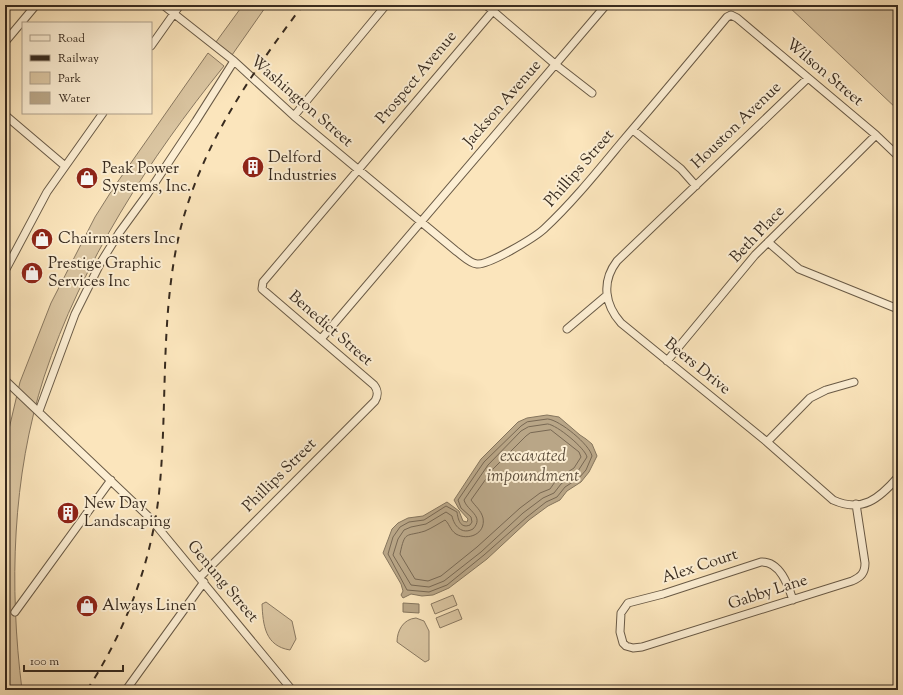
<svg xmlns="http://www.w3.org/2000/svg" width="903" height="695" viewBox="0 0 903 695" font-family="'Sorts Mill Goudy',serif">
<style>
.green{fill:#dac5a1;stroke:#897860}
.water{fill:#b9a687;stroke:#85755d}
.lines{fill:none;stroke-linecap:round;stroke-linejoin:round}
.shore{stroke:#786853;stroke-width:1}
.minor-casing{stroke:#695a46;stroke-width:9}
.minor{stroke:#fceed3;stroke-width:7}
.rail{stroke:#382b1f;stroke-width:2;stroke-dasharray:7 7;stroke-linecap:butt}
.labels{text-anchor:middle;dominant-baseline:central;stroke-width:4;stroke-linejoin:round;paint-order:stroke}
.street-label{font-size:16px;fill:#382b1f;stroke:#fceed3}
.poi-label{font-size:16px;fill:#382b1f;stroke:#fceed3;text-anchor:start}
.water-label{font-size:17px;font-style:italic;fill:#5f503e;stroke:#fceed3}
</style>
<rect width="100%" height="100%" fill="#fbe5bc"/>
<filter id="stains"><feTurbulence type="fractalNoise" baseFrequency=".005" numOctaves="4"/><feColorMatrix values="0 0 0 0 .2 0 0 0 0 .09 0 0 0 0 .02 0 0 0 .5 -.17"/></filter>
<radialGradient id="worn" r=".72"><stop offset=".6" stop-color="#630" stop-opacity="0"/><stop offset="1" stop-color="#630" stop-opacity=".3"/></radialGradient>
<path class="green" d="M243 5H267L232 55 216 42Z
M787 5H898V79L896 86 898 88V110Z
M208 53 224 66C149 159 82 262 44 377 12 477 9 586 22 690H5V446L20 382 51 303 95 217 114 187Z
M453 595 457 605 435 614 431 604Z
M266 602 292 621 296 639 290 650C265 646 263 625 262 604Z
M458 609 462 619 440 628 436 618Z
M416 618 424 621 429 631V660L425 662 397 642C397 631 403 619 416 618Z"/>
<path class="water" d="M547 415 559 417 580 435 586 439 592 444 597 456 589 472 581 482 567 491 560 500 548 506 529 520 487 559 449 588 433 595 422 596 411 594 403 598 401 595 403 591 401 584 383 553 392 529 398 523 408 518 423 516 447 502 459 511 463 521 467 522 468 519 459 509 454 500 481 459 518 422 527 418Z
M403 603 419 604V613L403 612Z"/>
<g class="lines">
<path class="shore" d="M548 419C560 420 590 445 592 456L586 470 579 478 565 487 557 497 546 502 527 517 484 555 447 585 429 592 407 590 388 554 393 537 400 527 409 522 424 520 446 506 457 512C458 519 460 529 470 525L472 522 471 517 461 508 458 500 484 462 521 426 527 422Z
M548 424C557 425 585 448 587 457L578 471 561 484 554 493 543 498 523 513 481 552 444 581 429 587 411 585 393 555 398 539 404 530 411 527 426 524 446 512 452 516C454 526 462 535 473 529 485 516 467 511 464 500L488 465 521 431 528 427Z
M551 430 579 452 581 457 574 468 557 479 550 489 540 493 520 508 477 547 441 576 428 581 415 579 400 554C405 530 406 537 425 531 432 528 438 524 445 520 449 523 450 530 456 534 468 541 486 534 483 518 481 510 475 506 471 500L493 469 526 436 530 433Z"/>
<g class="minor-casing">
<path id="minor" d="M163 5 234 61 294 116 456 251C462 255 469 263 477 264 489 265 534 238 544 229 572 203 597 172 621 143 657 101 692 59 727 17L731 15 737 18 876 135 898 156
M486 5 556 65 592 93
M5 42 36 5
M151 46 180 5
M808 78 617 261C601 282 605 305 621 323L767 442 833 500C862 513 879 499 898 477
M5 115 65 166
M294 116 386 5
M633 130 681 169 696 186
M768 242 799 269 898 309
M5 271 47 192 103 113
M567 329 606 296
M321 339 606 5
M667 361 755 255 876 135
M5 380 150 518 292 690
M39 411 75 314 101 262 119 233 146 196 196 121 234 61
M767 442 810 398 826 390 854 382
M200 577 375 401C378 396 378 390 374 385L262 289 263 282 498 5
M793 600C788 585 780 561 761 562L663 594 628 603 621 613 620 632 623 643 626 646 633 648 642 647 852 581C861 577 865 573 865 563L856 504
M15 612 111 480
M126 690 204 582"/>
</g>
<use href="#minor" class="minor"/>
<path class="rail" d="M87 690C127 629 154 556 160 483 167 404 161 323 177 244 196 153 248 78 303 5"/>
</g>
<defs>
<g id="building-disc" transform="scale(1.15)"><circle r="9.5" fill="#8f2418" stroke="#fceed3"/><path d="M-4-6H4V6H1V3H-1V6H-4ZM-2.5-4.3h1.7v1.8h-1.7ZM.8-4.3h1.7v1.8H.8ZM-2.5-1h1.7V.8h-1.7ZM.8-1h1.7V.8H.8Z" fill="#fff"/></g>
<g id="shop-disc" transform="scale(1.15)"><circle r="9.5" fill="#8f2418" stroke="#fceed3"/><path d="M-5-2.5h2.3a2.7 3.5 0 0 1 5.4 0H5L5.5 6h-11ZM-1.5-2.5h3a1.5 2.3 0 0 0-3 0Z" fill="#fff"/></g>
</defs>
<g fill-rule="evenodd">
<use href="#building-disc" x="253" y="167"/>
<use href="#shop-disc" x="87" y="178"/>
<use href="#shop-disc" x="42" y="239"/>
<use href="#shop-disc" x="32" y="273"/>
<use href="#building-disc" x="68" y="513"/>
<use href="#shop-disc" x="87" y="606"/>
</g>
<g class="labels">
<g class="street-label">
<text transform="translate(824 73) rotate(40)">Wilson Street</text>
<text transform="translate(417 78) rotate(-50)">Prospect Avenue</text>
<text transform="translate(301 102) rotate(41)">Washington Street</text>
<text transform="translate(503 104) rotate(-49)">Jackson Avenue</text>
<text transform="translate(737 126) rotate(-44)">Houston Avenue</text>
<text transform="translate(580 169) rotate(-49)">Phillips Street</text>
<text transform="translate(758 235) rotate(-47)">Beth Place</text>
<text transform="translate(330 329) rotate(41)">Benedict Street</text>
<text transform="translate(697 367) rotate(39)">Beers Drive</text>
<text transform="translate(280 476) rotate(-45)">Phillips Street</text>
<text transform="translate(700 567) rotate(-18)">Alex Court</text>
<text transform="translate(222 582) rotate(50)">Genung Street</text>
<text transform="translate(768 593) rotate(-18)">Gabby Lane</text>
</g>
<g class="poi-label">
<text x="268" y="158">Delford<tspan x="268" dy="18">Industries</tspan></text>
<text x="102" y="169">Peak Power<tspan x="102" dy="18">Systems, Inc.</tspan></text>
<text x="58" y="239">Chairmasters Inc</text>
<text x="48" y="264">Prestige Graphic<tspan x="48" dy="18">Services Inc</tspan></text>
<text x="84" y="504">New Day<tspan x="84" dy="18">Landscaping</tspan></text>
<text x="102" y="606">Always Linen</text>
</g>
<g class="water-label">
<text x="533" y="457">excavated<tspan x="533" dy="20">impoundment</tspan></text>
</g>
</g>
<rect width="903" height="695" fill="none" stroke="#fbe5bc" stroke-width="20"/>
<rect x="6" y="6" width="891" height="683" fill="none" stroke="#382b1f" stroke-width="2"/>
<rect x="10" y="10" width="883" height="675" fill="none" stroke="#382b1f"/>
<rect x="22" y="22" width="130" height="92" fill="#fceed3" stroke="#aea08b"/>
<rect x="30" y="35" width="20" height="6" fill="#fceed3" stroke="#aea08b"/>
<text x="58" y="42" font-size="12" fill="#382b1f">Road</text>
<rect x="30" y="55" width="20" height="6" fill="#382b1f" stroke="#aea08b"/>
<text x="58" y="62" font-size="12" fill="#382b1f">Railway</text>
<rect x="30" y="72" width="20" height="12" fill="#dac5a1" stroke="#aea08b"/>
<text x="58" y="82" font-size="12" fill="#382b1f">Park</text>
<rect x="30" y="92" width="20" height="12" fill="#b9a687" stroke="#aea08b"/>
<text x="58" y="102" font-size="12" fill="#382b1f">Water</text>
<path d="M24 665v6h99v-6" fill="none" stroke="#382b1f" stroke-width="2"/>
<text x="30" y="665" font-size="12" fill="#382b1f" stroke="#fceed3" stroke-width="3" paint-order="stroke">100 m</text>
<rect width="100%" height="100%" filter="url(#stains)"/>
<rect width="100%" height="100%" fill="url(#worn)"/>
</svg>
